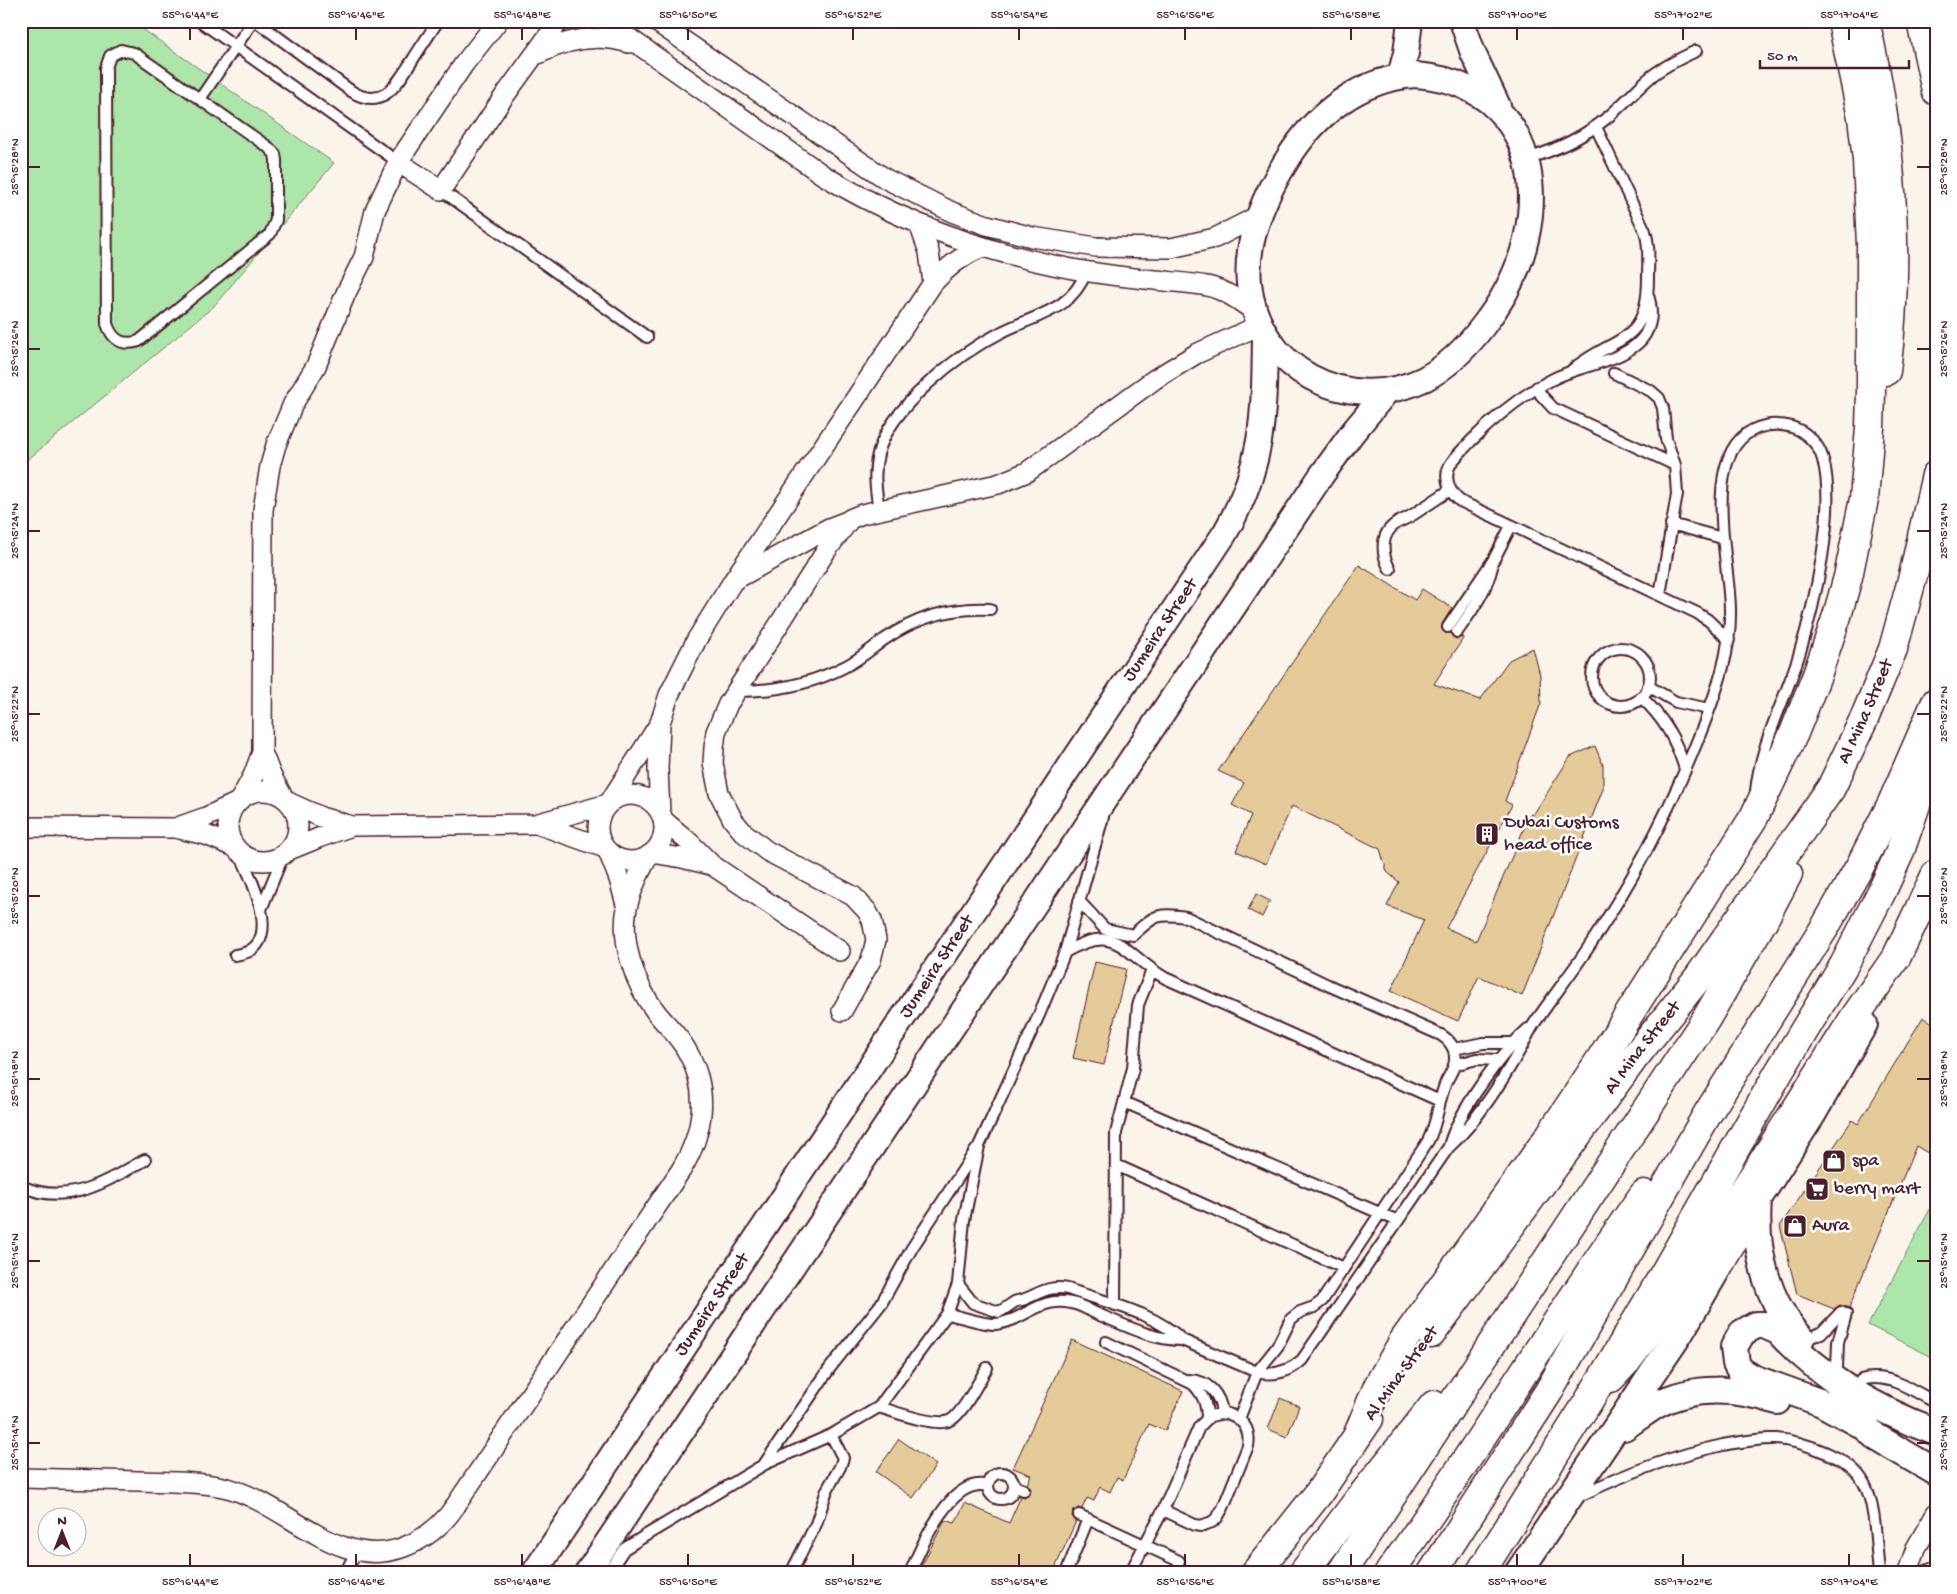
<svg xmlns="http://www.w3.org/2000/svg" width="1957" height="1594" viewBox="0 0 1957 1594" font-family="'Gochi Hand',sans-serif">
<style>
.green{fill:#ade6aa;stroke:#7c826a}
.building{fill:#e5ca9a;stroke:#4a1f2b}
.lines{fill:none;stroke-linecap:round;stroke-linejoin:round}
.service-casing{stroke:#4a1f2b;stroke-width:14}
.minor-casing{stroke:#4a1f2b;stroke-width:22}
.tertiary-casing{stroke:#4a1f2b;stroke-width:28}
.secondary-casing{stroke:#4a1f2b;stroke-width:30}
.primary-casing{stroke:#4a1f2b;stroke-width:31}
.trunk-casing{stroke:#4a1f2b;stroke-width:31}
.service{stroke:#fff;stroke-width:10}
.minor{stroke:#fff;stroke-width:19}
.tertiary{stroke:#fff;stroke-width:24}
.secondary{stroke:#fff;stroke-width:26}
.primary{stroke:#fff;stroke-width:28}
.trunk{stroke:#fff;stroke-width:28}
.ticks{fill:none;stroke:#4a1f2b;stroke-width:2}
.labels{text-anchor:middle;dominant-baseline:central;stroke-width:5;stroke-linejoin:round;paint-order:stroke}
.street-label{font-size:19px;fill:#4a1f2b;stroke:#fff}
.poi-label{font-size:19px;fill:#4a1f2b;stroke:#fff;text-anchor:start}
.neatline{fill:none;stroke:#4a1f2b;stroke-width:2}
.ticks-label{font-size:12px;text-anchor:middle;fill:#4a1f2b}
</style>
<rect width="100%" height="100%" fill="#faf4eb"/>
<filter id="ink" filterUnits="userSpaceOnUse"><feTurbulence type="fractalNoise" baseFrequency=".02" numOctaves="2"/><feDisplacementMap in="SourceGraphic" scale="10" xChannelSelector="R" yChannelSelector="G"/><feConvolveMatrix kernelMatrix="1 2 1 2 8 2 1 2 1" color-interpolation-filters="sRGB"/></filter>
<g filter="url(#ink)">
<path class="green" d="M21 21H131L334 163 213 307 21 465Z
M1936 1198V1359L1868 1325Z"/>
<path class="building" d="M1359 565 1415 600 1422 589 1452 608 1442 624V630L1445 633H1450L1456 639 1464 637 1434 684 1480 700 1509 660 1533 648 1540 675 1541 703 1505 801 1512 805 1446 928 1476 941 1530 814 1533 815 1570 757 1595 746 1603 765V789L1522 996 1479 976 1458 1021 1391 991 1424 920 1387 906 1399 882 1387 872 1380 849 1292 806 1266 864 1236 851 1251 815 1232 805 1244 783 1218 771Z
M1256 894 1270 901 1262 917 1248 910Z
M1095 962 1126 969 1104 1065 1073 1058Z
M1923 1017 1936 1025V1158L1916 1146 1849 1308 1840 1305 1834 1309 1797 1294 1780 1226 1852 1120 1858 1124Z
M1072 1340 1183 1391 1165 1431 1149 1424 1123 1480 1117 1477 1110 1492 1100 1487 1094 1501 1087 1498 1082 1509 1078 1508 1073 1512 1072 1516 1076 1521 1053 1573H918L945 1520 955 1523 965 1503 1009 1523 1021 1496 1025 1497 1030 1493 1031 1489 1027 1484 1031 1475 1013 1468Z
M1280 1398 1299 1406 1287 1437 1268 1429Z
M899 1439 936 1465 913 1498 876 1472Z"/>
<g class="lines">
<g class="service-casing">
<path id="service" d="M200 21 398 162
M256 21 351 91C383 111 396 85 412 61 420 48 429 35 438 21
M121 50 134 53 268 147 275 154 276 160V220L270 234 139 341C123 346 113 341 107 324L106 68 110 56Z
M200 99 253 21
M1527 159C1556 150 1584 137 1608 117 1624 104 1637 88 1653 75 1666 65 1681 58 1696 51
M441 190 647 337
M1648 295C1654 313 1651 332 1637 344 1613 364 1580 365 1553 379 1521 395 1496 416 1471 441 1464 449 1454 457 1449 467 1444 480 1450 493 1460 501L1697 613 1708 620 1729 640
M1572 370C1614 335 1648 346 1648 278 1648 262 1650 246 1645 231L1596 127
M1614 373 1651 391 1659 398 1663 408 1666 439 1675 465 1677 494 1660 595
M1537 387 1541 395 1553 408 1675 465
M879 510C876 491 873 473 878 454 890 407 958 354 1000 333 1034 315 1071 312 1086 272
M1671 524 1722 538
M1390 569C1381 554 1380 533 1397 523 1402 520 1408 518 1414 514 1426 506 1438 498 1450 490
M1448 627 1494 559 1511 526
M1457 632C1471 612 1486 592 1492 567
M1592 677a29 29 0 1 1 58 0a29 29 0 1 1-58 0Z
M1648 686 1676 702 1709 709
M737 691C775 691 810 685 844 667 859 660 871 649 885 639 917 617 951 607 990 609
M1641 697C1664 718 1676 740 1685 769
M1079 901 1105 929 1133 935C1155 915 1156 913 1186 917L1330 986 1441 1035C1449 1040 1455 1047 1455 1057 1456 1066 1450 1074 1446 1082 1438 1101 1438 1122 1428 1141L1322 1301 1314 1307 1300 1312 1291 1319 1277 1347 1257 1372 1239 1419
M262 907 283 856
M1065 952C1119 921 1123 954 1165 978L1440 1101
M235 955C287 950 252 880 240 854
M1454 1049 1483 1043H1513
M1454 1065 1477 1059 1499 1060
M1124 1102 1398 1221
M1449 1146C1458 1112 1501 1053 1528 1029
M1116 1165 1344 1268
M21 1186C69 1207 104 1182 145 1160
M958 1284 973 1303 999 1312C1005 1309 1008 1306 1013 1303 1016 1300 1021 1301 1025 1299 1040 1293 1050 1285 1068 1289 1104 1302 1154 1312 1182 1340L1257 1372C1275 1376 1289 1372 1302 1360L1448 1148C1478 1120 1501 1083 1521 1048 1526 1039 1530 1029 1536 1021 1554 995 1573 971 1590 945 1636 876 1674 802 1704 724 1718 687 1731 651 1730 610 1730 563 1700 456 1753 430 1768 423 1787 423 1801 431 1812 438 1820 447 1823 460 1837 509 1814 607 1799 655 1785 701 1761 742 1756 791
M1115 1305 1116 1133 1133 1068 1138 1005 1152 970
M947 1314C961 1316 983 1325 996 1324 1025 1321 1038 1296 1071 1303 1079 1304 1087 1309 1095 1313 1123 1324 1151 1340 1182 1340
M1804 1340 1821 1333 1841 1312
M1106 1342 1193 1384C1203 1394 1207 1404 1207 1419
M1837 1368 1838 1342 1846 1314
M1188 1380C1208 1380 1220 1394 1222 1413
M1861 1380C1887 1372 1913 1390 1936 1403
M879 1407C895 1412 937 1428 951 1420 964 1412 978 1382 987 1368
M1225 1413C1242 1417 1251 1429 1248 1446L1223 1508 1217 1518 1212 1522 1201 1526 1195 1525 1163 1510 1199 1427 1210 1416Z
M765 1463 830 1368 881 1304 912 1248 976 1150
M988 1486a13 13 0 1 1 26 0a13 13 0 1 1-26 0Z
M1014 1486 1024 1490
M1577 1497C1624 1474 1672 1456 1723 1445 1740 1442 1758 1438 1776 1439 1794 1440 1811 1446 1827 1453 1842 1460 1856 1468 1864 1483 1876 1505 1876 1547 1879 1573
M1079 1515 1179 1561
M345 1573 357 1551
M608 1573 624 1549 648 1534 765 1464 831 1435 879 1407 947 1314 958 1284 964 1220 979 1146 1039 1015 1065 952 1103 817
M791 1573 816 1524 827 1490 840 1467 843 1458 831 1435
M910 1573C921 1547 951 1475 988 1486
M1066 1573 1088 1519
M1130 1573 1163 1510
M1921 1573 1936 1567"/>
</g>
<g class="minor-casing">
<path id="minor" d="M605 21 823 175C895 219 975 249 1058 266 1090 273 1122 277 1155 280 1172 282 1190 283 1207 286 1225 290 1240 301 1254 311
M655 21 886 179 952 212 987 225 1032 237 1096 247 1171 248 1215 238 1260 215
M538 54C567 39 597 33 629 43
M398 162 441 190 503 98 559 21
M919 224 929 252 933 283
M736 579 829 528 847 521
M660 725 658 768 660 812
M262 752 271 775 283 797
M228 826a35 35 0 1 1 70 0a35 35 0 1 1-70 0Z
M598 828a33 33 0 1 1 66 0a33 33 0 1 1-66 0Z
M241 798 253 776 262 752 263 510 270 466 276 445 293 404 316 366 346 293 364 257 375 211 398 162 464 64 498 21
M290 803 321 817 352 826
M609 803 660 723 669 695 697 639 733 581 933 283C947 267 963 255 982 247
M663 820 689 842 712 865 840 951
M537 824 605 848
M21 827 175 828 206 835 235 847
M175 828 206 817 236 803
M289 850 321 837 352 826 535 824 608 804
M608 851 619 879 627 908
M652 853 682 858 711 865
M842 1011 871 960 876 940 872 920 867 911 853 896 767 851 743 832 733 820 719 793 713 763 714 748 716 732 728 704 826 551 850 519 862 514 998 484 1027 472 1155 379 1196 354 1260 325
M21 1478C61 1479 100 1480 139 1481 167 1482 195 1481 223 1487 284 1500 338 1573 404 1547 427 1538 443 1525 456 1505L681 1170C704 1133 710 1090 687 1051 679 1036 666 1025 656 1012 635 985 620 942 627 908 631 889 640 871 649 855
M1909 1569 1916 1548 1936 1513"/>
</g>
<g class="tertiary-casing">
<g id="tertiary">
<path d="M1462 21 1473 53 1498 106"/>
<path d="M1415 75C1494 80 1538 138 1530 215 1526 256 1508 294 1483 326 1467 347 1447 367 1424 379 1347 416 1257 369 1249 283 1245 240 1265 195 1287 160 1316 113 1360 79 1415 75Z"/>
<path d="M1400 76 1406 53 1410 21"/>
<path id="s1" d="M534 1573 1225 533C1265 464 1264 412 1265 335"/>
<path d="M587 1573 1321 476 1353 432 1387 391"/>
</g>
</g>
<g class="secondary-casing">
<path id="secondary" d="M1758 1201C1754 1249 1767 1303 1801 1338
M1624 1427C1634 1420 1645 1412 1656 1405 1693 1385 1738 1388 1777 1401
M1936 1432C1877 1410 1821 1378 1778 1331L1764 1325H1756L1742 1333 1734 1347 1736 1363 1740 1370 1753 1378 1822 1403 1864 1426 1876 1437 1936 1472
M1518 1573 1680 1333 1758 1199 1812 1115 1864 1024"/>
</g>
<g class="primary-casing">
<g id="primary">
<path d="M1865 21C1892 134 1901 256 1886 371"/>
<path id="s2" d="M1431 1334 1634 1058 1698 978 1831 788 1864 719 1893 649 1913 576 1936 475"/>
<path d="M1611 1378 1627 1361 1662 1314 1758 1169 1854 1018 1897 956 1936 874"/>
<path d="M1358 1434 1378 1386 1404 1340 1550 1135 1600 1060 1754 817 1794 733 1817 675 1837 616 1848 577 1864 499 1870 428 1871 392V245L1867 160 1862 117 1842 21"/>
<path d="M1255 1573 1318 1494 1369 1419"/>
<path d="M1303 1573 1356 1503 1434 1405"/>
<path d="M1341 1573 1706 1019 1763 921 1788 874"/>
<path d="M1389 1573C1478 1449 1555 1318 1644 1194"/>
<path d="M1432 1573 1549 1391 1708 1113 1825 927 1860 866 1892 803 1936 702"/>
</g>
</g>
<g class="trunk-casing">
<path id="trunk" d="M1921 21 1936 91
M1480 1573 1588 1402 1653 1293 1779 1072 1844 965 1882 891 1899 854 1936 747"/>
</g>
<use href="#service" class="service"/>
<use href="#minor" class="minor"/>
<use href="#tertiary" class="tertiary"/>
<use href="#secondary" class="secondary"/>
<use href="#primary" class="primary"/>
<use href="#trunk" class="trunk"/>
</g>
</g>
<path class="ticks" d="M190 28V40M356 28V40M522 28V40M688 28V40M853 28V40M1019 28V40M1185 28V40M1351 28V40M1517 28V40M1683 28V40M1849 28V40M28 167H40M1917 167H1930M28 349H40M1917 349H1930M28 531H40M1917 531H1930M28 714H40M1917 714H1930M28 896H40M1917 896H1930M28 1079H40M1917 1079H1930M28 1261H40M1917 1261H1930M28 1443H40M1917 1443H1930M190 1554V1566M356 1554V1566M522 1554V1566M688 1554V1566M853 1554V1566M1019 1554V1566M1185 1554V1566M1351 1554V1566M1517 1554V1566M1683 1554V1566M1849 1554V1566"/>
<defs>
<g id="building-square" transform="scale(1.25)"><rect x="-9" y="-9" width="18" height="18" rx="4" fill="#4a1f2b" stroke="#fff"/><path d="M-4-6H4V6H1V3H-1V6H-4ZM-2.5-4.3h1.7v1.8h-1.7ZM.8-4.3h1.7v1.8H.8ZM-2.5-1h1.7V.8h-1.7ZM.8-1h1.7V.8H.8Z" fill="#fff"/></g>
<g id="shop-square" transform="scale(1.25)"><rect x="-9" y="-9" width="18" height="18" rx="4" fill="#4a1f2b" stroke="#fff"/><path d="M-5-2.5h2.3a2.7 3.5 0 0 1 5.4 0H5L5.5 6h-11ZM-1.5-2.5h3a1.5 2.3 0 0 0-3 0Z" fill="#fff"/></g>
<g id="supermarket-square" transform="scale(1.25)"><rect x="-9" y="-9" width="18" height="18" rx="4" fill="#4a1f2b" stroke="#fff"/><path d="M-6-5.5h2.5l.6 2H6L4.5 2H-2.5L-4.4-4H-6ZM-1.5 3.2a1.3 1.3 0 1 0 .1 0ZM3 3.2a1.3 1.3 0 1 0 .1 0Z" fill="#fff"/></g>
</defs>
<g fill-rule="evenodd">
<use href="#building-square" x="1487" y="834"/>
<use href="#shop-square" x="1834" y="1161"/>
<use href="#supermarket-square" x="1817" y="1189"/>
<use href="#shop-square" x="1795" y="1226"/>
</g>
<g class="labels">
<g class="street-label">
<text stroke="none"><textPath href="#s1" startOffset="1132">Jumeira Street</textPath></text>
<text stroke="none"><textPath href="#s2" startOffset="761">Al Mina Street</textPath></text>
<text stroke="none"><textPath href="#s1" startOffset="728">Jumeira Street</textPath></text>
<text stroke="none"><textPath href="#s2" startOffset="356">Al Mina Street</textPath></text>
<text stroke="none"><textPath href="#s1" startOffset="322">Jumeira Street</textPath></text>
<text transform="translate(1402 1374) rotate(-54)">Al Mina Street</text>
</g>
<g class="poi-label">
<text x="1504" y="823">Dubai Customs<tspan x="1504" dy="22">head office</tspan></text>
<text x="1852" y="1161">spa</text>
<text x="1834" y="1189">berry mart</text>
<text x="1812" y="1226">Aura</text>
</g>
</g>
<rect width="1957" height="1594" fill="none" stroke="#fff" stroke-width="55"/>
<g transform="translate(62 1532)"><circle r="24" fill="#ffffff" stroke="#b7a5aa"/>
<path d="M0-4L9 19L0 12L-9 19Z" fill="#4a1f2b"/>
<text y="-8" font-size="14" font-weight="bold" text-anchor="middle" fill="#4a1f2b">N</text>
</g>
<path d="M1760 60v8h149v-8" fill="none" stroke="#4a1f2b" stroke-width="2.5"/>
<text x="1767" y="60" font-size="15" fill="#4a1f2b" stroke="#ffffff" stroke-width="4" paint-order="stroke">50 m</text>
<rect x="28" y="28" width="1902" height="1538" class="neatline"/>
<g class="ticks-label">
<text x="190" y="18">55°16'44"E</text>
<text x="356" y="18">55°16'46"E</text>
<text x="522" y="18">55°16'48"E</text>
<text x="688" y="18">55°16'50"E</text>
<text x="853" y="18">55°16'52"E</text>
<text x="1019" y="18">55°16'54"E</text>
<text x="1185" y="18">55°16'56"E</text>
<text x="1351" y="18">55°16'58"E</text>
<text x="1517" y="18">55°17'00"E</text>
<text x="1683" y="18">55°17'02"E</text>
<text x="1849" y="18">55°17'04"E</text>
<text transform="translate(14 167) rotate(-90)" y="4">25°15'28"N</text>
<text transform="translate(1943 167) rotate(-90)" y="4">25°15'28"N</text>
<text transform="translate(14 349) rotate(-90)" y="4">25°15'26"N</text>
<text transform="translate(1943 349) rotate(-90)" y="4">25°15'26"N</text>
<text transform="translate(14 531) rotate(-90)" y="4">25°15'24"N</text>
<text transform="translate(1943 531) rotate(-90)" y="4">25°15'24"N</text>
<text transform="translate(14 714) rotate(-90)" y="4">25°15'22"N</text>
<text transform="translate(1943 714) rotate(-90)" y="4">25°15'22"N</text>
<text transform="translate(14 896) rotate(-90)" y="4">25°15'20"N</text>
<text transform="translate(1943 896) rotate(-90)" y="4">25°15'20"N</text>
<text transform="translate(14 1079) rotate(-90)" y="4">25°15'18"N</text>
<text transform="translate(1943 1079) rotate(-90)" y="4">25°15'18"N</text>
<text transform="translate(14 1261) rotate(-90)" y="4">25°15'16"N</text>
<text transform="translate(1943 1261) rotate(-90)" y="4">25°15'16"N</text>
<text transform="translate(14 1443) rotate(-90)" y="4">25°15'14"N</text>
<text transform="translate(1943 1443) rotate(-90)" y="4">25°15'14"N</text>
<text x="190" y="1585">55°16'44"E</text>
<text x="356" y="1585">55°16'46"E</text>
<text x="522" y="1585">55°16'48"E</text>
<text x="688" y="1585">55°16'50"E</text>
<text x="853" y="1585">55°16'52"E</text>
<text x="1019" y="1585">55°16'54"E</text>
<text x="1185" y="1585">55°16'56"E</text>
<text x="1351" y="1585">55°16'58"E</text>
<text x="1517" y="1585">55°17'00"E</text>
<text x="1683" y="1585">55°17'02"E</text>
<text x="1849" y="1585">55°17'04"E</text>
</g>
</svg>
